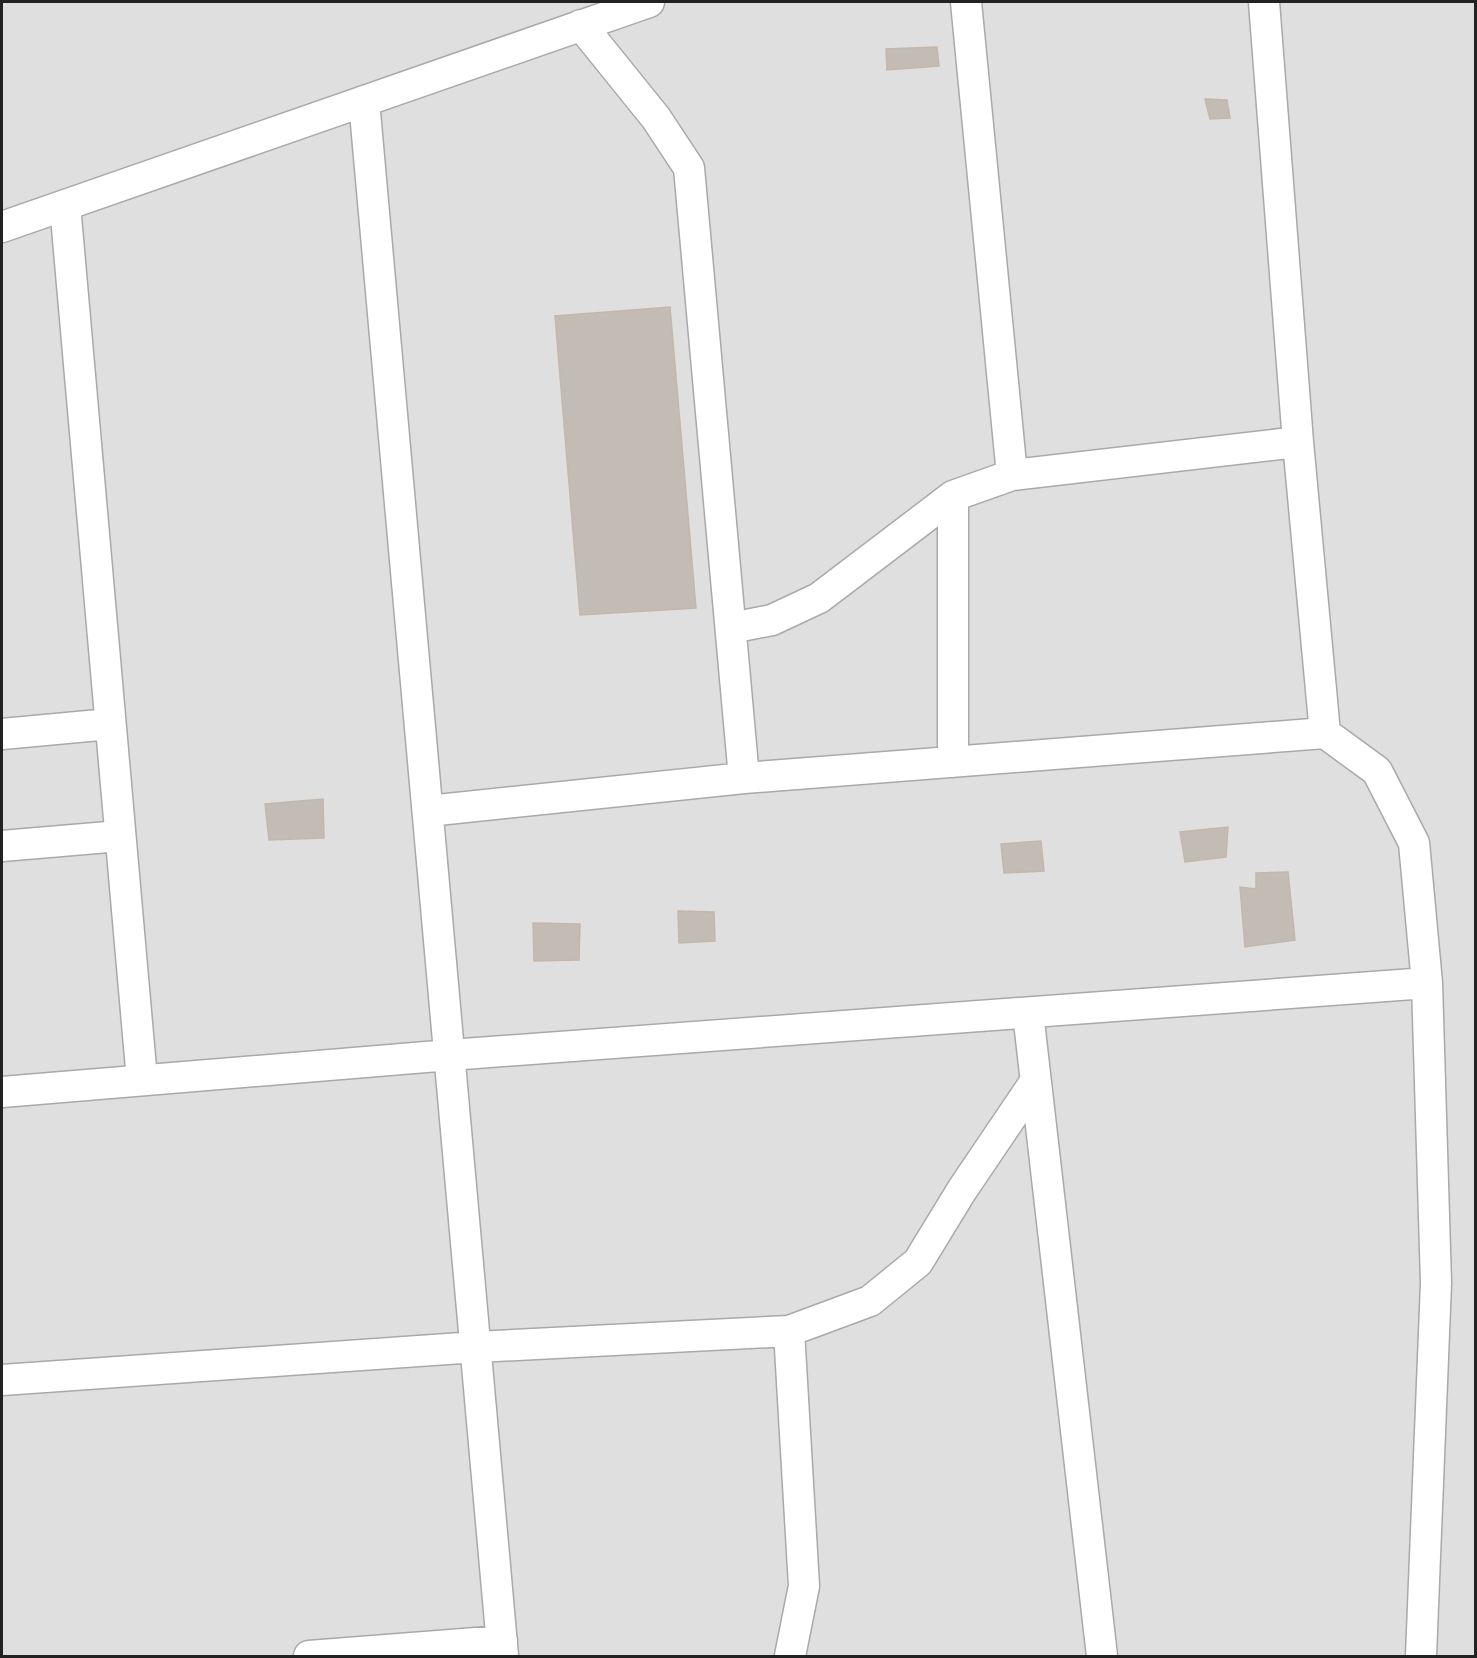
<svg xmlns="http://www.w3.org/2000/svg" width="1477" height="1658" viewBox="0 0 1477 1658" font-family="'Space Grotesk',sans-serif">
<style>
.residential{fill:#e0dfdf}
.building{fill:#c3bcb4;stroke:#c4b7aa;stroke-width:1.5}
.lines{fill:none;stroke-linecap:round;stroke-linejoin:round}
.minor-casing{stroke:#a9a9a9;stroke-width:33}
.minor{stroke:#fff;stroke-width:30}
</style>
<rect width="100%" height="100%" fill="#f2efe8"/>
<path class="residential" d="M2 2H1475V1656H2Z"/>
<path class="building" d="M937 47 939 66 887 70 886 49Z
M1205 99 1227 100 1230 118 1210 119Z
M670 307 696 608 580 615 555 316Z
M323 799 324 838 269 840 265 804Z
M1228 827 1226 857 1185 862 1180 832Z
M1041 841 1044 871 1004 873 1001 844Z
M1288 872 1295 940 1245 947 1240 887 1256 889V873Z
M678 911 714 912 715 941 679 943Z
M533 923 580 924 579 960 534 961Z"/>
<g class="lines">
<g class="minor-casing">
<path id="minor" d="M966 2 1012 475
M1264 2 1298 442 1325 733 1377 771 1414 843 1427 983 1436 1283 1421 1656
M581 25 656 118 689 168 744 778
M364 101 503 1656
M65 205 142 1080
M2 227 649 2
M731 628 772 620 819 598 953 496 1012 475 1298 442
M2 734 110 724
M953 762V496
M428 811 744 778 1325 733
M2 846 120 836
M1028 1013 1102 1656
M2 1092 450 1055 1427 983
M789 1331 804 1586 790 1656
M2 1380 476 1347 789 1331 870 1301 918 1262 962 1190 1035 1082
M309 1656 502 1641"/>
</g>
<use href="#minor" class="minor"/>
</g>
<rect width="1477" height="1658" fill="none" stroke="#222222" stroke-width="6"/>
</svg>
